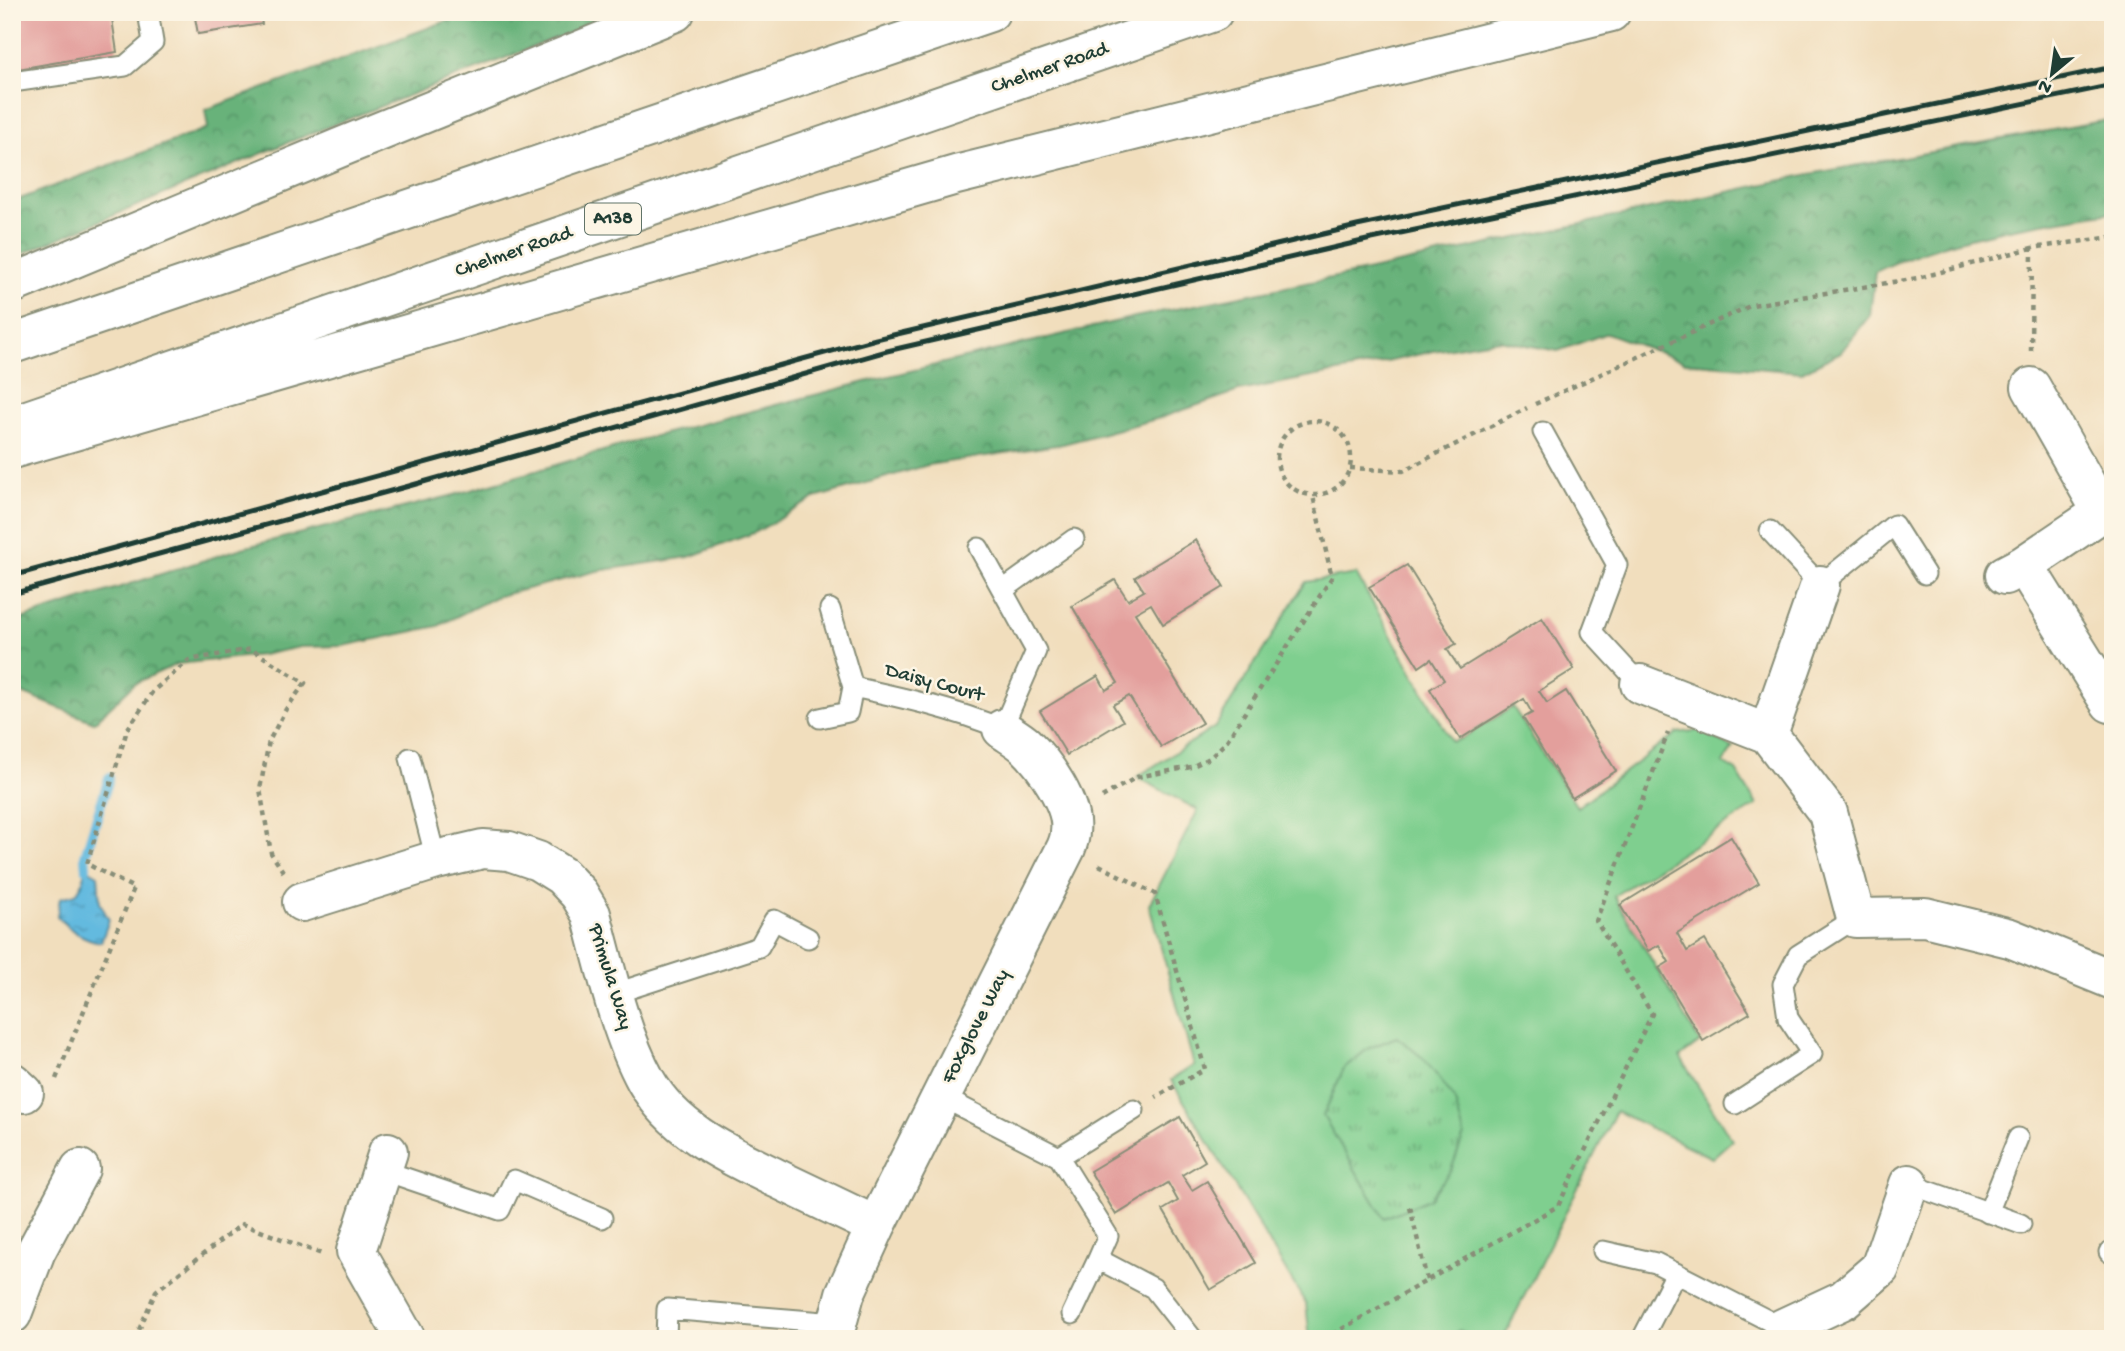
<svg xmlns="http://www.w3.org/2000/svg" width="2125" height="1351" viewBox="0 0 2125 1351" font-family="'Gochi Hand',sans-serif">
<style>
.grass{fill:#7fcf8f;stroke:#4f8662;stroke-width:2}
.forest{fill:url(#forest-crowns);stroke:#437857;stroke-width:2}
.park{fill:url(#park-tufts);stroke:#4f8662;stroke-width:2}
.water{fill:url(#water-ripples);stroke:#417c8a;stroke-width:2}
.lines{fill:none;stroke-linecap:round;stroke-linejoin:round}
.stream{stroke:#63badf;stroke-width:10}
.building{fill:#e39f9c}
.service-casing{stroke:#888e78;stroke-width:23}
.minor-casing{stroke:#888e78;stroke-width:42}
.primary-casing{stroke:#888e78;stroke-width:42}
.path{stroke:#888e78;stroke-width:4.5;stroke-dasharray:5 5;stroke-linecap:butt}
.service{stroke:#fff;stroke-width:19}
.minor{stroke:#fff;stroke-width:38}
.primary{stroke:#fff;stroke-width:38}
.rail{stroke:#1f3d34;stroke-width:5}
.labels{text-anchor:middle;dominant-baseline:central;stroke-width:5;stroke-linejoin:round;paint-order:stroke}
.shield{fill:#fcf5e5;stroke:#617469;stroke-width:2}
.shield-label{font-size:19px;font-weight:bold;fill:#1f3d34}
.street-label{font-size:21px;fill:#1f3d34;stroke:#fcf5e5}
</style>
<defs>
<pattern id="forest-crowns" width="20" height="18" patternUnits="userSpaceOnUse" patternTransform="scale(1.75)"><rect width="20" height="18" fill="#67b27a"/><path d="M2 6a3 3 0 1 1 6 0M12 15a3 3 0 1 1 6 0" fill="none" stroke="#549265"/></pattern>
<pattern id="park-tufts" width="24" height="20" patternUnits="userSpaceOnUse" patternTransform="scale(1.75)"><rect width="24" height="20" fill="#7fcf8f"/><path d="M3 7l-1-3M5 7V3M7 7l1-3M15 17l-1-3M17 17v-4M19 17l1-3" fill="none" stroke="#67a976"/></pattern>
<pattern id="water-ripples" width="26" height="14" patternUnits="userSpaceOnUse" patternTransform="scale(1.75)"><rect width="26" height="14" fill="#63badf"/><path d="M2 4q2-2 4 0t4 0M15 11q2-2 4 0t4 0" fill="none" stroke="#5198b6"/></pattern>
</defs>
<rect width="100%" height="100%" fill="#fcf5e5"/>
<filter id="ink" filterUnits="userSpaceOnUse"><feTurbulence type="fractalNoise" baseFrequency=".0143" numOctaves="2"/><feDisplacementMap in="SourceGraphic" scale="14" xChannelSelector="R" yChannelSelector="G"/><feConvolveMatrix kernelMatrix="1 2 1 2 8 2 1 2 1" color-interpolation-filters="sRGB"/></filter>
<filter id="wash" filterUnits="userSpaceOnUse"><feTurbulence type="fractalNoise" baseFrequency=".00686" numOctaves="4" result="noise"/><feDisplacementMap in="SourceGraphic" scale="28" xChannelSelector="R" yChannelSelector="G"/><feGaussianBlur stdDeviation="1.57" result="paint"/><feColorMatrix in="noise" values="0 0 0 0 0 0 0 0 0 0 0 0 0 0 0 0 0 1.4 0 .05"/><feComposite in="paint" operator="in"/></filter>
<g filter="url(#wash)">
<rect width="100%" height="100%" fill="#f1debd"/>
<path class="grass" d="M1356 574 1452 742 1460 739 1513 707 1577 807 1677 733 1700 730 1733 748 1723 763 1736 771 1757 805 1614 896 1700 1042 1680 1057 1732 1140 1712 1158 1616 1111 1503 1339H1476L1459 1330 1454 1339H1310L1306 1304 1171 1080 1194 1065 1149 905 1198 810 1137 777 1215 727 1306 582Z"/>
<path class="forest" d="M471 12H623L289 142 12 258V202L208 128 205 110Z
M2113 119V212C2032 224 1948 236 1875 272L1870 315 1841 352 1802 372 1685 362 1607 333 1558 351 1499 340 1433 351 1374 365 1239 391 1160 418 1063 444 928 465 815 498 756 532 689 557 597 571 495 597 438 626 343 646 300 647 262 655 177 664 135 683 94 722 12 689V622L242 548 454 495 647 438 881 378 1135 317 1361 272 1810 174Z"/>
<path class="park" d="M1397 1037 1424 1059 1454 1098 1464 1135 1451 1170 1429 1199 1384 1218 1323 1116 1344 1068 1369 1048Z"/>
<path class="water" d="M86 868 98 875 100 903 109 920 101 942C82 939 69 930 57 916L60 898 76 894 82 884Z"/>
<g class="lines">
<path class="stream" d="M86 868 85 856 109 778"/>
</g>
<g id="blocks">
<path class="building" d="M12 12H111L117 52 12 70Z
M194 12H259L262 24 198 34Z
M1196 540 1224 587 1163 624 1151 604 1135 613 1202 723 1161 747 1129 696 1113 705 1123 721 1067 755 1040 711 1098 676 1106 690 1118 683 1072 606 1115 580 1128 600 1144 591 1135 577Z
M1407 565 1456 644 1447 649 1460 669 1542 618 1574 669 1539 691 1547 703 1566 691 1616 771 1572 798 1523 718 1532 713 1524 699 1460 739 1430 689 1444 680 1431 659 1419 667 1369 587Z
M1731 837 1759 883 1677 933 1687 951 1705 940 1750 1013 1703 1041 1659 968 1669 962 1659 945 1648 951 1620 905Z
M1180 1117 1205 1161 1182 1175 1192 1190 1207 1181 1256 1263 1210 1290 1163 1210 1178 1201 1168 1183 1116 1215 1090 1171Z"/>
</g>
</g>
<g filter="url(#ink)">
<use href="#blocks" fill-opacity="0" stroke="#888e78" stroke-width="2"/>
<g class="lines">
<g class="service-casing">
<path id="service" d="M12 82 125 66 153 42 148 12
M1543 432 1617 565 1592 632 1640 684
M1770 531 1820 585 1894 525 1925 574
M1003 590 1074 539
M830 609 853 687C904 698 954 709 1002 729L1036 651 979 548
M820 718 848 712 853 687
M410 758 436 860
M613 994 759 947 774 920 808 938
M942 1097 1059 1157 1134 1110
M1735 1104 1812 1054 1788 1018 1783 984 1798 955 1856 918
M1059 1157 1108 1236 1098 1259
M382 1170 500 1210 514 1180 602 1218
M1909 1184 2021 1224
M1988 1213 2018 1138
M1603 1251 1656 1263 1783 1328
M2109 1252 2113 1253
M1072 1314 1098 1259 1153 1288 1193 1339
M666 1339 667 1309 836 1323
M1642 1339 1676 1273"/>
</g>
<g class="minor-casing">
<path id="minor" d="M2031 387 2102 512
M2024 565 2110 703
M2005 575 2024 565 2113 505
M1640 684 1768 734 1828 813 1856 918 1925 917 2010 938 2113 980
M1768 734 1820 585
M302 902 436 860 483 849 509 851 538 861 562 876 579 894 591 914C605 966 620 1034 646 1081 675 1132 729 1155 780 1180 812 1195 844 1211 876 1226
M12 1082 24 1093
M388 1152 356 1251 406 1339
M12 1314 36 1251 80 1169
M833 1339 845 1294 876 1226 1066 848C1068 843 1070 837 1070 832 1074 805 1044 763 1025 745 1018 739 1009 734 1002 729
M1787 1339 1783 1328 1843 1300 1880 1268 1909 1184"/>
</g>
<g class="primary-casing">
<path id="primary" d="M12 284 339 148 675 12
M12 344 990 12
M27 420 1213 12
M12 449 956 175 1611 12"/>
</g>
<path class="path" d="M2031 351 2032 248 2113 237
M1535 404 1752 305 1918 278 2032 248
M1277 458a37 37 0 1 1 74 0a37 37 0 1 1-74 0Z
M1350 468 1403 471 1527 408
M1102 797 1137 777 1191 767 1210 758 1226 742 1332 577 1313 496
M1099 865 1155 894 1205 1069 1156 1097
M56 1079 134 888 87 864 127 730 153 691 189 660 251 649 305 683 286 709 269 741 260 789 271 853 284 873
M1410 1207 1427 1280
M135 1339 156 1291 242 1224 322 1254
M1324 1339 1558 1206 1652 1014 1596 921 1668 733"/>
<use href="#service" class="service"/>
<use href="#minor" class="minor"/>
<use href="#primary" class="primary"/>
<path class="rail" d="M12 576 876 339 1357 226 2113 67
M12 594 409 486 887 351 1367 240 2113 85"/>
</g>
</g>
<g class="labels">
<rect class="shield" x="585" y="203.5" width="56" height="31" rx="5"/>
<g class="shield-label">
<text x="613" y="219">A138</text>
</g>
<g class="street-label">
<text transform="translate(1050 69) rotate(-19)">Chelmer Road</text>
<text transform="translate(514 253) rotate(-19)">Chelmer Road</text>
<text transform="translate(934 684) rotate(15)">Daisy Court</text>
<text transform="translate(609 977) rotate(73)">Primula Way</text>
<text transform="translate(977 1027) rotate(-63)">Foxglove Way</text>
</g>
</g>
<rect width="2125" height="1351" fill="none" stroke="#fcf5e5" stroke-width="42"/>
<g transform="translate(2052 74) rotate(209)" stroke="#fcf5e5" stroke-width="5" paint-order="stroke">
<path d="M0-5L12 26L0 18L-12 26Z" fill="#1f3d34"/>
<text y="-10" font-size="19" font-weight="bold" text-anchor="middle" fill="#1f3d34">N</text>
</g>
</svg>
